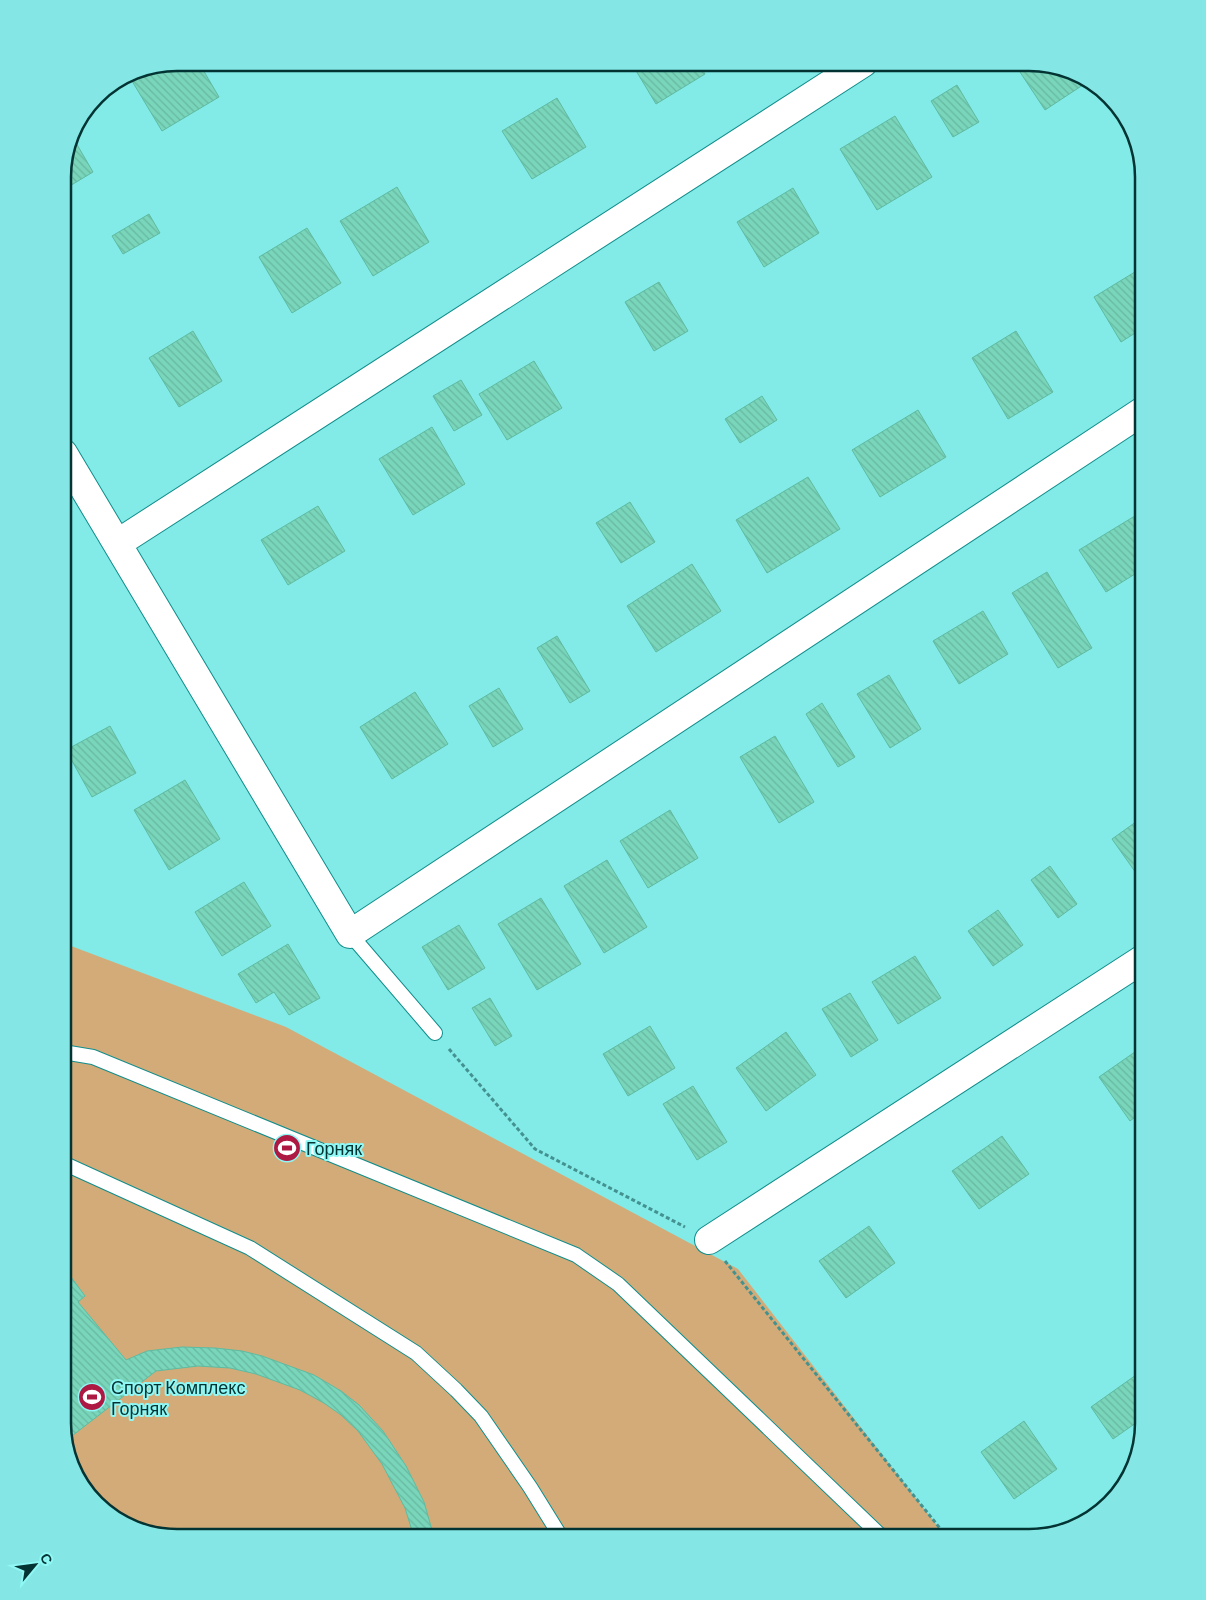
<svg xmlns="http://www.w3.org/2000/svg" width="1206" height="1600" viewBox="0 0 1206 1600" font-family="Barlow,sans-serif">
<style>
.green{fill:#d3ab78}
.building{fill:url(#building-back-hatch);stroke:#5ebba1}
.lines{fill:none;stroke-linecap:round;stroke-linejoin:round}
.service-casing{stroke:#108d8b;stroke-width:16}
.minor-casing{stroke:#108d8b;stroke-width:30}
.path{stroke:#449290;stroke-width:3;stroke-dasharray:4 2.5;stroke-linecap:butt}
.service{stroke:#fff;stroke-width:14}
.minor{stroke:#fff;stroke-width:28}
.labels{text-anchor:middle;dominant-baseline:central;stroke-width:4;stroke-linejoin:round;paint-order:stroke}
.poi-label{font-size:18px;fill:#033433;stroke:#8ff7f4;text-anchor:start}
.rim{fill:none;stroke:#033433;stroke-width:2.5}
</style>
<defs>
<pattern id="building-back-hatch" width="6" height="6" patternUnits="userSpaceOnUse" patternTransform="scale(1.25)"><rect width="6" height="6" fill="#79d6bb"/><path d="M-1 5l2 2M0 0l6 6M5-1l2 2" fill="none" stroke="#67b8a1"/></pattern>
</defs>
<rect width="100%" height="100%" fill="#82eae7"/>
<path class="green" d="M63 943 286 1027 738 1269 946 1537H177L120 1522 82 1486 63 1422Z"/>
<path class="building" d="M178 62 199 63 219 97 162 131 129 76 139 70Z
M634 63H698L705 74 656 104 632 64Z
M1014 63H1036L1086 78 1089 81 1045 110Z
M957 85 979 122 953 137 931 101Z
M557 98 586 147 532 179 502 131Z
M895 116 932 177 877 210 840 149Z
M72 136 93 172 63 190V170Z
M397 187 429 242 373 276 340 221Z
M793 188 819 233 764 267 737 222Z
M149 214 160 233 123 254 112 236Z
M307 228 341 283 292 313 259 257Z
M1143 267V328L1121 342 1094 297Z
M659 282 688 331 654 351 625 302Z
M193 331 222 381 179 407 149 358Z
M1016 331 1053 392 1008 419 972 358Z
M534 361 562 408 507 440 479 394Z
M461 380 482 415 454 431 433 396Z
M762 396 777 420 740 443 725 419Z
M918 410 946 457 880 497 852 450Z
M432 427 465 484 413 515 379 459Z
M808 477 840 529 767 573 736 520Z
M630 502 655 542 621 563 596 523Z
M318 506 345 551 288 585 261 540Z
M1143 511V569L1106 592 1079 550Z
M692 564 721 611 656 652 627 606Z
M1047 572 1092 648 1058 668 1012 593Z
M983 611 1008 654 959 684 933 641Z
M557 636 590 691 570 703 537 648Z
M889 675 921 729 890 748 857 694Z
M499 688 523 729 493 747 469 706Z
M415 692 448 744 392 779 360 727Z
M822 703 855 757 838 767 806 714Z
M110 726 136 773 92 797 66 750Z
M775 736 814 802 779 823 740 757Z
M185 780 220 839 169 870 134 810Z
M670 810 698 858 648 888 620 841Z
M1140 819 1143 824V868L1136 873 1112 839Z
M607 860 647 927 604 953 564 886Z
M1050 866 1077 904 1058 918 1031 880Z
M244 882 271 926 222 956 195 912Z
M541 898 581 964 537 990 498 924Z
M998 910 1023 945 993 966 968 931Z
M459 925 485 968 448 990 422 947Z
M288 944 320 998 289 1015 274 992 256 1003 238 974Z
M915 956 941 998 898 1024 872 982Z
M850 993 878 1040 851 1057 822 1009Z
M490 998 512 1036 495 1046 472 1008Z
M650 1026 675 1068 628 1096 603 1054Z
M786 1032 816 1075 766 1111 736 1068Z
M1142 1047 1143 1049V1111L1130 1121 1099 1077Z
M693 1086 727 1142 697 1160 663 1104Z
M1002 1136 1029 1174 979 1209 952 1171Z
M869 1226 895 1263 846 1298 819 1261Z
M63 1266 85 1296 78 1302 126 1360 147 1351 182 1347 215 1348 242 1351 262 1356 314 1375 341 1391 359 1405 383 1431 406 1466 424 1502 434 1537H414L405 1508 382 1464 358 1431 341 1415 324 1403 300 1390 256 1374 230 1368 198 1366 156 1371 68 1439 62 1422Z
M1143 1370V1418L1113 1439 1091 1407Z
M1024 1421 1057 1469 1014 1499 981 1452Z"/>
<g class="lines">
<g class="service-casing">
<path id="service" d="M350 934 435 1033
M63 1052 93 1057 576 1255 618 1284 882 1537
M63 1163 250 1248 416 1353 456 1390 481 1416 530 1487 561 1537"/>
</g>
<g class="minor-casing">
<path id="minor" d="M63 453 350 934 1143 411
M118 543 863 63
M709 1240 1143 959"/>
</g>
<path class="path" d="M449 1049 535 1149 685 1227
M725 1261 947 1537"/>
<use href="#service" class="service"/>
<use href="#minor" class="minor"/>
</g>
<defs>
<g id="stadium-disc" transform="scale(1.4375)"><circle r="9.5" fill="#ad1942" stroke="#8ff7f4"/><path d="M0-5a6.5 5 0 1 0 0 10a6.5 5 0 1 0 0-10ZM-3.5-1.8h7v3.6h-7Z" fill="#fff"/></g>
</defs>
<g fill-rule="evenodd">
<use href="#stadium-disc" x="287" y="1148"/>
<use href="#stadium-disc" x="92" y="1397"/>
</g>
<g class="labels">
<g class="poi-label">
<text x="306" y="1148">Горняк</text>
<text x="111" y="1387">Спорт Комплекс<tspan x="111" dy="21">Горняк</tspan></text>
</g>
</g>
<path d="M0 0H1206V1600H0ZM177 71H1029A106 106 0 0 1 1135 177V1423A106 106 0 0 1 1029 1529H177A106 106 0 0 1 71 1423V177A106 106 0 0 1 177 71Z" fill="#84e7e5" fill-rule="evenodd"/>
<path class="rim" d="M177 71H1029A106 106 0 0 1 1135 177V1423A106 106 0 0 1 1029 1529H177A106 106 0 0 1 71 1423V177A106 106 0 0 1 177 71Z"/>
<g transform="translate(35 1565) rotate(61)" stroke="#8ff7f4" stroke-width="4" paint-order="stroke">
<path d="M0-4L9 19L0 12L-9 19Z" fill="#033433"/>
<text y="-8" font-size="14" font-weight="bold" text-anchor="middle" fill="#033433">С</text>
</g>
</svg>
